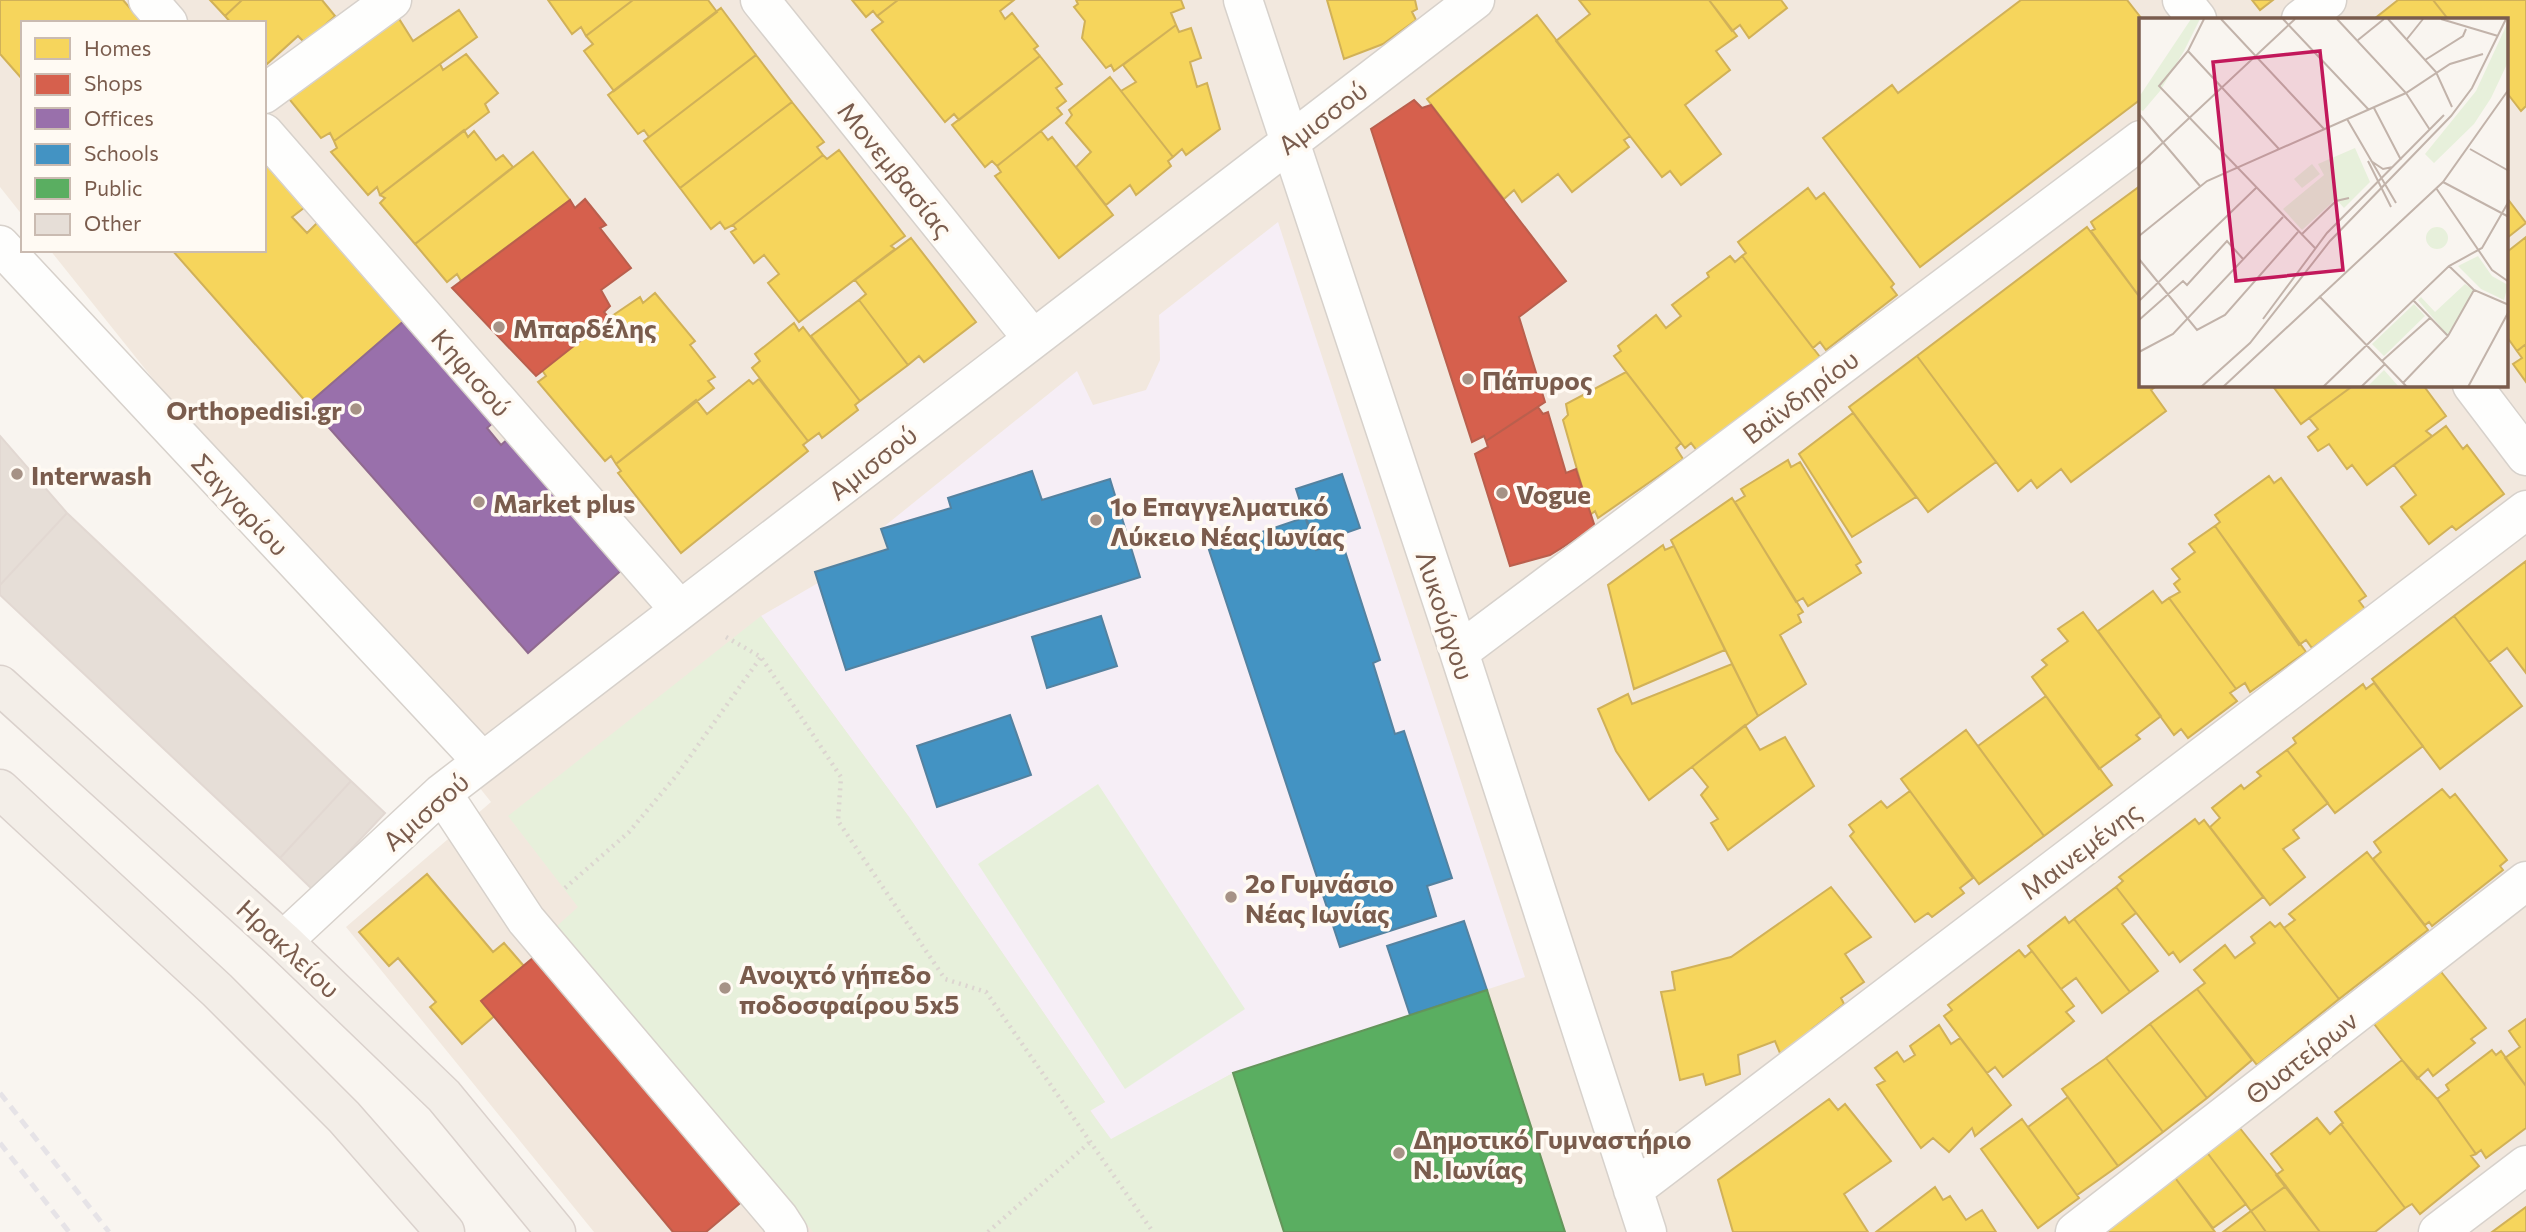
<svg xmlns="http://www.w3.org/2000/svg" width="2526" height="1232" viewBox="0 0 2526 1232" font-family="Commissioner,sans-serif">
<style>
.residential{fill:#f2e8de;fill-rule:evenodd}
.education{fill:#f6eef6}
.green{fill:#e7f0db}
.homes{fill:#f6d55c;stroke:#d1b158;stroke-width:2}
.shops{fill:#d6604d;stroke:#ba5f4d;stroke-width:2}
.offices{fill:#9970ab;stroke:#906a8f;stroke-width:2}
.schools{fill:#4393c3;stroke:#5482a0;stroke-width:2}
.public{fill:#5aae61;stroke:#64955b;stroke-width:2}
.building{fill:#e6ded7;stroke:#e2d8d2;stroke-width:2}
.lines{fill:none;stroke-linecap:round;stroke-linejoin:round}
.minor-casing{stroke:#d7d1cb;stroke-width:41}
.major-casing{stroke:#dad1cc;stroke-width:41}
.path{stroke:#dcd5d0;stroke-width:4.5;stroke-dasharray:2 5;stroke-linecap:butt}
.minor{stroke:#fefefd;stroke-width:38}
.major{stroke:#f3eee8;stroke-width:38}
.rail{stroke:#e6e3e7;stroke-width:5;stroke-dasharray:10 7;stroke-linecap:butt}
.poi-dot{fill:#a69286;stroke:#fffaf3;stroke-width:2.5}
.labels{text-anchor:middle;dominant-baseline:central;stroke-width:7;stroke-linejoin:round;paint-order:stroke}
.street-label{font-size:26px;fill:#7a5c4d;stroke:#fffaf3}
.poi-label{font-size:26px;font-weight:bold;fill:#7a5c4d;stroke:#fffaf3;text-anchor:start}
.inset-road{fill:none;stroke:#c2b3aa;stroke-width:2}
.view{fill:#c2185b;fill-opacity:0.15;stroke:#c2185b;stroke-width:3.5}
.inset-edge{fill:none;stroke:#7a5c4d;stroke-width:3.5}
</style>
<rect width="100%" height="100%" fill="#f9f5f0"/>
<path class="residential" d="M0 0H2526V1232H594L346 927 491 802 50 250H264V23H23V216L0 187ZM2141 19H2507V385H2141Z"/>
<path class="education" d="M1278 222 1525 977 1233 1073 1111 1140 1090 1110 1105 1102 909 817 761 616 818 583 815 572 887 549 881 529 1077 371 1093 405 1146 390 1160 360 1159 315Z"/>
<path class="green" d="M761 616 909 817 1105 1102 1090 1111 1111 1139 1233 1073 1284 1232H813L557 926 578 907 508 816Z
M1098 784 1245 1009 1125 1089 978 864Z"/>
<path class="homes" d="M0 0H123L143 23H23V80L0 54Z
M210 0H242L225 16Z
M242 0H322L335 16 305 43 298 36 267 64 264 61V23H231L225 16Z
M548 0H633L586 36 581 27 572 34Z
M633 0H708L717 12 614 91 584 51 593 44 586 36Z
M852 0H898L877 16 873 11 866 17Z
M898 0H1014L1000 11 1005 19 1012 13 1038 46 1034 49 1040 56 959 120 954 114 945 122 872 30 883 22 877 16Z
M1076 0H1181L1184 8 1171 13 1176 25 1114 71 1111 65 1106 68 1082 38 1085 21 1074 7 1078 4Z
M1327 0H1415L1417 9 1412 12 1416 20 1383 44 1344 59Z
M1579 0H1709L1737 36 1716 51 1730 70 1685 105 1721 154 1681 185 1670 171 1662 177 1556 41 1590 14Z
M1709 0H1781L1787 8 1749 38 1740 25 1732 31Z
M2021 0H2127L2142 19 2141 99 1920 267 1823 138 1892 85 1898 93Z
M2252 0H2273L2260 10Z
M2398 0H2433L2448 19H2374Z
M2433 0H2526V106L2521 111 2507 93V19H2448Z
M721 8 756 55 649 137 644 130 638 134 608 95Z
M459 10 477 37 334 141 330 133 321 138 281 89 396 14 413 41Z
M1537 15 1630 136 1624 140 1629 147 1572 192 1558 174 1522 202 1514 190 1504 199 1427 99Z
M1176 25 1179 32 1191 28 1201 58 1190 62 1197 87 1207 83 1220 129 1186 155 1182 149 1173 157 1121 91 1136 82 1123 65Z
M466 54 498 93 485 104 489 112 380 195 377 187 368 195 331 152 337 148 334 141 440 64 443 70Z
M756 55 792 102 680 188 644 141Z
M1040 56 1062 84 1056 88 1066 101 1057 108 1062 114 997 166 992 161 985 167 952 125Z
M1110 77 1173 157 1168 161 1171 166 1136 195 1130 185 1106 205 1076 167 1091 152 1066 123 1072 115 1069 110Z
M792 102 824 142 817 147 823 155 733 225 725 229 720 222 711 229 680 188Z
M464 130 468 137 474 131 496 160 503 155 513 167 415 244 380 203 385 198 380 195Z
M1041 131 1048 140 1052 137 1113 215 1059 258 995 176 1001 172 997 166Z
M839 150 905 236 891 246 895 249 799 322 768 283 779 274 764 255 754 263 731 232 736 229 733 225 823 155 827 159Z
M533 152 570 200 461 281 457 274 447 282 415 244Z
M264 161 305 207 292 217 307 233 318 222 405 320 308 404 172 250H264Z
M2140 186 2141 294 2139 296 2091 231 2095 229 2091 222Z
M1808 188 1816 199 1824 193 1894 284 1891 287 1897 295 1826 350 1820 342 1813 348 1742 256 1746 253 1738 242Z
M2507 198 2526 223 2507 238Z
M2087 227 2141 299V385H2158L2151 390 2166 411 2071 482 2061 469 2037 488 2031 480 2018 491 1917 356Z
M2526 237V344L2517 351 2507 337V252Z
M911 238 976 322 924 362 919 356 908 365 859 300 866 294 855 280Z
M1730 256 1735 262 1742 256 1820 357 1698 452 1691 443 1685 448 1614 356 1621 351 1618 346 1656 315 1666 328 1681 316 1672 305 1709 277 1707 273Z
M655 293 695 341 690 345 715 377 708 381 714 388 616 464 611 456 605 461 538 382 546 376 542 370 609 318 640 297 643 303Z
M859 300 908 365 860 401 811 336Z
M794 323 799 331 803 327 860 401 855 405 858 410 822 438 819 433 808 441 752 368 760 361 755 354Z
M2526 344V382L2513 364 2522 358 2517 351Z
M1917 356 1996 462 1928 512 1849 407Z
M1626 372 1681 443 1676 448 1683 459 1598 518 1595 511 1590 515 1563 420 1568 415 1566 404Z
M759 379 808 441 803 445 808 451 681 553 618 473 621 471 616 464 696 400 707 414 749 380 753 384Z
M2272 385H2354L2301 424Z
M2354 385H2423L2446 416 2426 431 2432 436 2367 485 2352 465 2347 469 2329 444 2318 451 2308 437 2318 429 2309 418Z
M1853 413 1916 497 1852 537 1799 454Z
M2446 426 2463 449 2467 445 2504 494 2456 530 2452 526 2429 544 2401 507 2416 495 2394 465Z
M1788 460 1791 467 1800 462 1861 562 1856 565 1861 573 1808 606 1803 598 1796 602 1735 502 1745 496 1741 489Z
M2269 476 2274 483 2281 478 2366 596 2359 601 2365 609 2312 648 2306 640 2299 645 2215 526 2220 522 2215 515Z
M1732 498 1803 612 1798 615 1801 622 1780 635 1806 684 1758 716 1671 540Z
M2215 526 2306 652 2250 692 2245 683 2236 689 2169 598 2180 592 2174 584 2180 579 2172 569 2195 552 2189 544Z
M1663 545 1665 550 1674 546 1725 650 1634 689 1608 585Z
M2526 561V673L2507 648 2489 662 2454 616Z
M2153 591 2162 603 2169 598 2236 689 2230 693 2237 701 2188 738 2181 729 2174 735 2098 631Z
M2083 612 2161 716 2136 735 2140 739 2099 769 2032 677 2047 665 2042 660 2068 641 2058 629Z
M2454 616 2522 706 2440 769 2372 679Z
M1732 664 1758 716 1649 800 1616 751 1598 709 1628 694 1632 704Z
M2374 683 2423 746 2335 813 2287 750 2296 743 2293 738 2363 684 2366 689Z
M2046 696 2112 785 2044 836 1978 746Z
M1745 725 1760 750 1785 737 1814 786 1728 850 1711 823 1718 819 1701 795 1708 787 1692 767Z
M1966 730 2044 836 1979 884 1901 779Z
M2287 750 2328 803 2293 830 2299 838 2283 849 2305 877 2270 905 2210 827 2220 818 2212 808 2241 785 2244 789 2261 776 2257 772Z
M2442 789 2450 798 2455 794 2507 860 2500 866 2503 870 2432 926 2429 922 2425 925 2373 859 2381 852 2374 842Z
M1910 791 1973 878 1960 888 1964 893 1932 917 1928 913 1915 922 1850 836 1854 832 1849 825 1881 801 1887 808Z
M2195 819 2199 824 2204 820 2263 897 2180 962 2173 952 2169 955 2116 887 2123 881 2119 877Z
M2367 852 2428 930 2339 999 2284 928 2295 920 2289 914Z
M427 874 493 952 504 943 536 980 462 1044 430 1007 436 1002 398 958 389 966 359 932Z
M1831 887 1871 937 1845 954 1864 982 1841 998 1844 1004 1812 1029 1815 1033 1782 1058 1775 1041 1738 1055 1740 1074 1706 1085 1703 1074 1680 1080 1661 992 1675 990 1672 972 1731 957Z
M2116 887 2136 913 2122 924 2158 971 2130 992 2074 919Z
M2065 917 2069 923 2074 919 2130 992 2102 1013 2076 978 2061 989 2028 946Z
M2270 922 2275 927 2280 923 2339 999 2257 1065 2197 989 2205 983 2194 970 2225 945 2235 958 2255 943 2251 937Z
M2019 950 2025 957 2032 951 2061 989 2074 1006 2066 1012 2074 1021 2003 1077 1995 1067 1987 1073 1944 1016 1952 1010 1948 1005Z
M2438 968 2486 1028 2471 1039 2475 1043 2433 1076 2428 1069 2417 1079 2371 1020Z
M2197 989 2252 1060 2207 1098 2150 1024Z
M2526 1019V1086L2505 1058 2520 1047 2509 1031Z
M2150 1024 2207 1098 2163 1132 2106 1058Z
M1939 1025 1951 1044 1960 1038 2011 1105 1975 1136 1972 1128 1949 1152 1933 1138 1921 1148 1877 1085 1885 1081 1875 1068 1897 1052 1904 1062 1915 1055 1910 1046Z
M2492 1050 2496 1055 2501 1051 2526 1086V1128L2486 1158 2481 1150 2476 1154 2437 1099 2449 1090 2446 1085Z
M2106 1058 2163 1132 2118 1166 2062 1089Z
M2402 1060 2437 1099 2476 1154 2471 1156 2479 1166 2420 1214 2412 1204 2405 1208 2341 1124 2343 1123 2335 1112Z
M2068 1097 2118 1166 2077 1195 2028 1127Z
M1829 1099 1838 1110 1845 1104 1891 1161 1844 1194 1868 1232H1733L1718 1180Z
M2317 1118 2330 1134 2341 1124 2405 1208 2375 1232H2320L2276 1175 2283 1170 2271 1154Z
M2022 1119 2079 1198 2038 1228 1981 1149Z
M2239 1127 2286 1186 2251 1211 2206 1151Z
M2206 1151 2246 1204 2213 1228 2173 1175Z
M2173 1175 2215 1232H2102Z
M2286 1186 2320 1232H2266L2251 1211Z
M1935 1187 1943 1200 1950 1196 1966 1220 1982 1210 1996 1232H1876Z
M2526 1207V1232H2492Z
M2251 1211 2266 1232H2223Z"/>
<path class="shops" d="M1414 100 1422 108 1431 105 1566 281 1519 317 1545 402 1486 441 1484 436 1472 442 1371 129Z
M585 199 606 225 600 228 631 268 601 290 610 306 604 312 609 318 536 376 452 288 570 200 575 208Z
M1538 407 1543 414 1548 412 1566 473 1576 469 1595 527 1550 555 1510 566 1475 454 1488 447 1486 441Z
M545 948 751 1194 706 1232H673L481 1001Z"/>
<path class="offices" d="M405 320 494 422 487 428 501 445 509 438 624 568 528 653 308 404Z"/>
<path class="schools" d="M1032 471 1042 500 1110 479 1140 577 846 670 815 572 888 549 881 529 951 508 948 498Z
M1342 474 1360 528 1314 544 1296 489Z
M1306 517 1316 550 1342 542 1380 660 1373 663 1395 734 1404 731 1452 878 1427 886 1436 916 1340 947 1209 550Z
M1101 616 1117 666 1047 688 1032 637Z
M1010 715 1031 775 937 807 917 746Z
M1464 921 1487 990 1410 1015 1387 946Z"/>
<path class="public" d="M1487 990 1565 1232H1284L1233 1073Z"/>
<path class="building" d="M0 436 67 513 0 585Z
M67 513 351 781 280 858 0 595V585Z
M351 781 385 813 313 890 280 858Z"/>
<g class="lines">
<g class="minor-casing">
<path id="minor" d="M148 0 168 23
M760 0 1033 339
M1243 0 1459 652 1647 1232
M2182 0 2197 19
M2301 19 2327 0
M264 94 392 0
M264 133 680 610
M0 245 482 761
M2472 385 2526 456
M1459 652 2141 140
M442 793 526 920 779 1218 788 1232
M283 941 442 793 1475 0
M1633 1190 2526 510
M2075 1232 2526 881
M2438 1232 2526 1165"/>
</g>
<g class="major-casing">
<path id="major" d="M0 685 283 941 444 1096 556 1232
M0 789 217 990 344 1117 445 1232"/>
</g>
<path class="path" d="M726 637 761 657 841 777 838 821 945 979 986 992 1153 1232
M565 888 629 832 676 776 761 657
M988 1232 1090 1142"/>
<use href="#minor" class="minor"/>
<use href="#major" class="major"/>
<path class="rail" d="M0 1093 109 1232
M0 1143 69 1232"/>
</g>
<g class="poi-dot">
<circle cx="499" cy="327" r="7"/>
<circle cx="1468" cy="379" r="7"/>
<circle cx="356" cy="409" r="7"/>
<circle cx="17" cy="474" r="7"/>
<circle cx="1502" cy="493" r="7"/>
<circle cx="479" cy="502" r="7"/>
<circle cx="1096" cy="520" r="7"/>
<circle cx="1231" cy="897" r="7"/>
<circle cx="725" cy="988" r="7"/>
<circle cx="1399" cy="1153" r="7"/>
</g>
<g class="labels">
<g class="street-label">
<text transform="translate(1322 117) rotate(-37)">Αμισσού</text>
<text transform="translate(896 169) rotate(51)">Μονεμβασίας</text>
<text transform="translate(472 372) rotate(49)">Κηφισού</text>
<text transform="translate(1800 396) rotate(-37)">Βαϊνδηρίου</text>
<text transform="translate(872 462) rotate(-38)">Αμισσού</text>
<text transform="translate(241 504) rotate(47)">Σαγγαρίου</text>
<text transform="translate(1446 615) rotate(72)">Λυκούργου</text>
<text transform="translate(425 811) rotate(-41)">Αμισσού</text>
<text transform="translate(2080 850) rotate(-37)">Μαινεμένης</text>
<text transform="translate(289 948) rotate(43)">Ηρακλείου</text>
<text transform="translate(2301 1057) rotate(-38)">Θυατείρων</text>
</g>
<g class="poi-label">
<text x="513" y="327">Μπαρδέλης</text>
<text x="1482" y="379">Πάπυρος</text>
<text x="342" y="409" text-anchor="end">Orthopedisi.gr</text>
<text x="31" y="474">Interwash</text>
<text x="1516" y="493">Vogue</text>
<text x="493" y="502">Market plus</text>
<text x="1110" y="505">1ο Επαγγελματικό<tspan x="1110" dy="30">Λύκειο Νέας Ιωνίας</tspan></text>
<text x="1245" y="882">2ο Γυμνάσιο<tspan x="1245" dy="30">Νέας Ιωνίας</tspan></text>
<text x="739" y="973">Ανοιχτό γήπεδο<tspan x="739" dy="30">ποδοσφαίρου 5x5</tspan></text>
<text x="1413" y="1138">Δημοτικό Γυμναστήριο<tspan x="1413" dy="30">Ν. Ιωνίας</tspan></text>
</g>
</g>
<g transform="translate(2139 18)">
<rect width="369" height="369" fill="#f9f5f0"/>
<path d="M52 1H61L45 33 21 73 4 93 0 91V79ZM369 4V44L352 80 335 106 295 145 286 136 337 73ZM216 130 231 164 205 190 197 181 163 212 144 191 185 157 179 146ZM173 146 181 156 163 170 155 161ZM287 220a11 11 0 1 1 22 0a11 11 0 1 1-22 0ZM339 238 353 258 369 267 365 282 342 271 319 248ZM326 266 335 272 309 318 279 282 282 279 296 294ZM275 286 286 298 245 338 233 326ZM245 352 260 369H228Z" fill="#e7f0db"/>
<path class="inset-road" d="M65 1 49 33 20 68 176 230M82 1 185 111M144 1 230 92M198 1 267 75 291 112M249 1 297 54 313 89M302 1 359 18M268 21 284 1M219 22 245 1M49 33 140 131M286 42 324 18 327 11M235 90 262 142M0 96 61 168M208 101 257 185M331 131 370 153M229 143 252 189M232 143 244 151 254 149M0 147 156 1M304 164 370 199M297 170 353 252 370 264M162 217 197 183 210 180M0 218 68 163 267 75 311 46 344 36M0 241 58 312 86 297 159 214M310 248 335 272 370 287M180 278 268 369M274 282 309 318M0 283 117 170M124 301 188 215 305 97M0 302 44 263 48 267 88 223 104 241M0 334 34 316 144 199M243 343 291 300M264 365 309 318 335 272M62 369 111 325 191 223 312 98 333 70 367 1M84 369 304 164 370 71M184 369 310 248 343 230 370 183M222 369 246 346M329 369 370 293"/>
<path class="view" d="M181 33 204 252 97 263 74 44Z"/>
<rect width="369" height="369" class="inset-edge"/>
</g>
<rect x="21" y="21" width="245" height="231" fill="#fffaf3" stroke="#cabbb1" stroke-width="2"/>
<rect x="35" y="38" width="35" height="21" fill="#f6d55c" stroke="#cabbb1" stroke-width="2"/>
<text x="84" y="56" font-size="21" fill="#7a5c4d">Homes</text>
<rect x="35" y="74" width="35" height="21" fill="#d6604d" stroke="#cabbb1" stroke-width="2"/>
<text x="84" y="91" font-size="21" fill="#7a5c4d">Shops</text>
<rect x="35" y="108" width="35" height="21" fill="#9970ab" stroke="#cabbb1" stroke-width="2"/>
<text x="84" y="126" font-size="21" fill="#7a5c4d">Offices</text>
<rect x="35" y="144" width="35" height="21" fill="#4393c3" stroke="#cabbb1" stroke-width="2"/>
<text x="84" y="161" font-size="21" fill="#7a5c4d">Schools</text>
<rect x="35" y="178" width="35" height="21" fill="#5aae61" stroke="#cabbb1" stroke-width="2"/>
<text x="84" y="196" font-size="21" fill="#7a5c4d">Public</text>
<rect x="35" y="214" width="35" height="21" fill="#e6ded7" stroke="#cabbb1" stroke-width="2"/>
<text x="84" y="231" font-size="21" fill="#7a5c4d">Other</text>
</svg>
